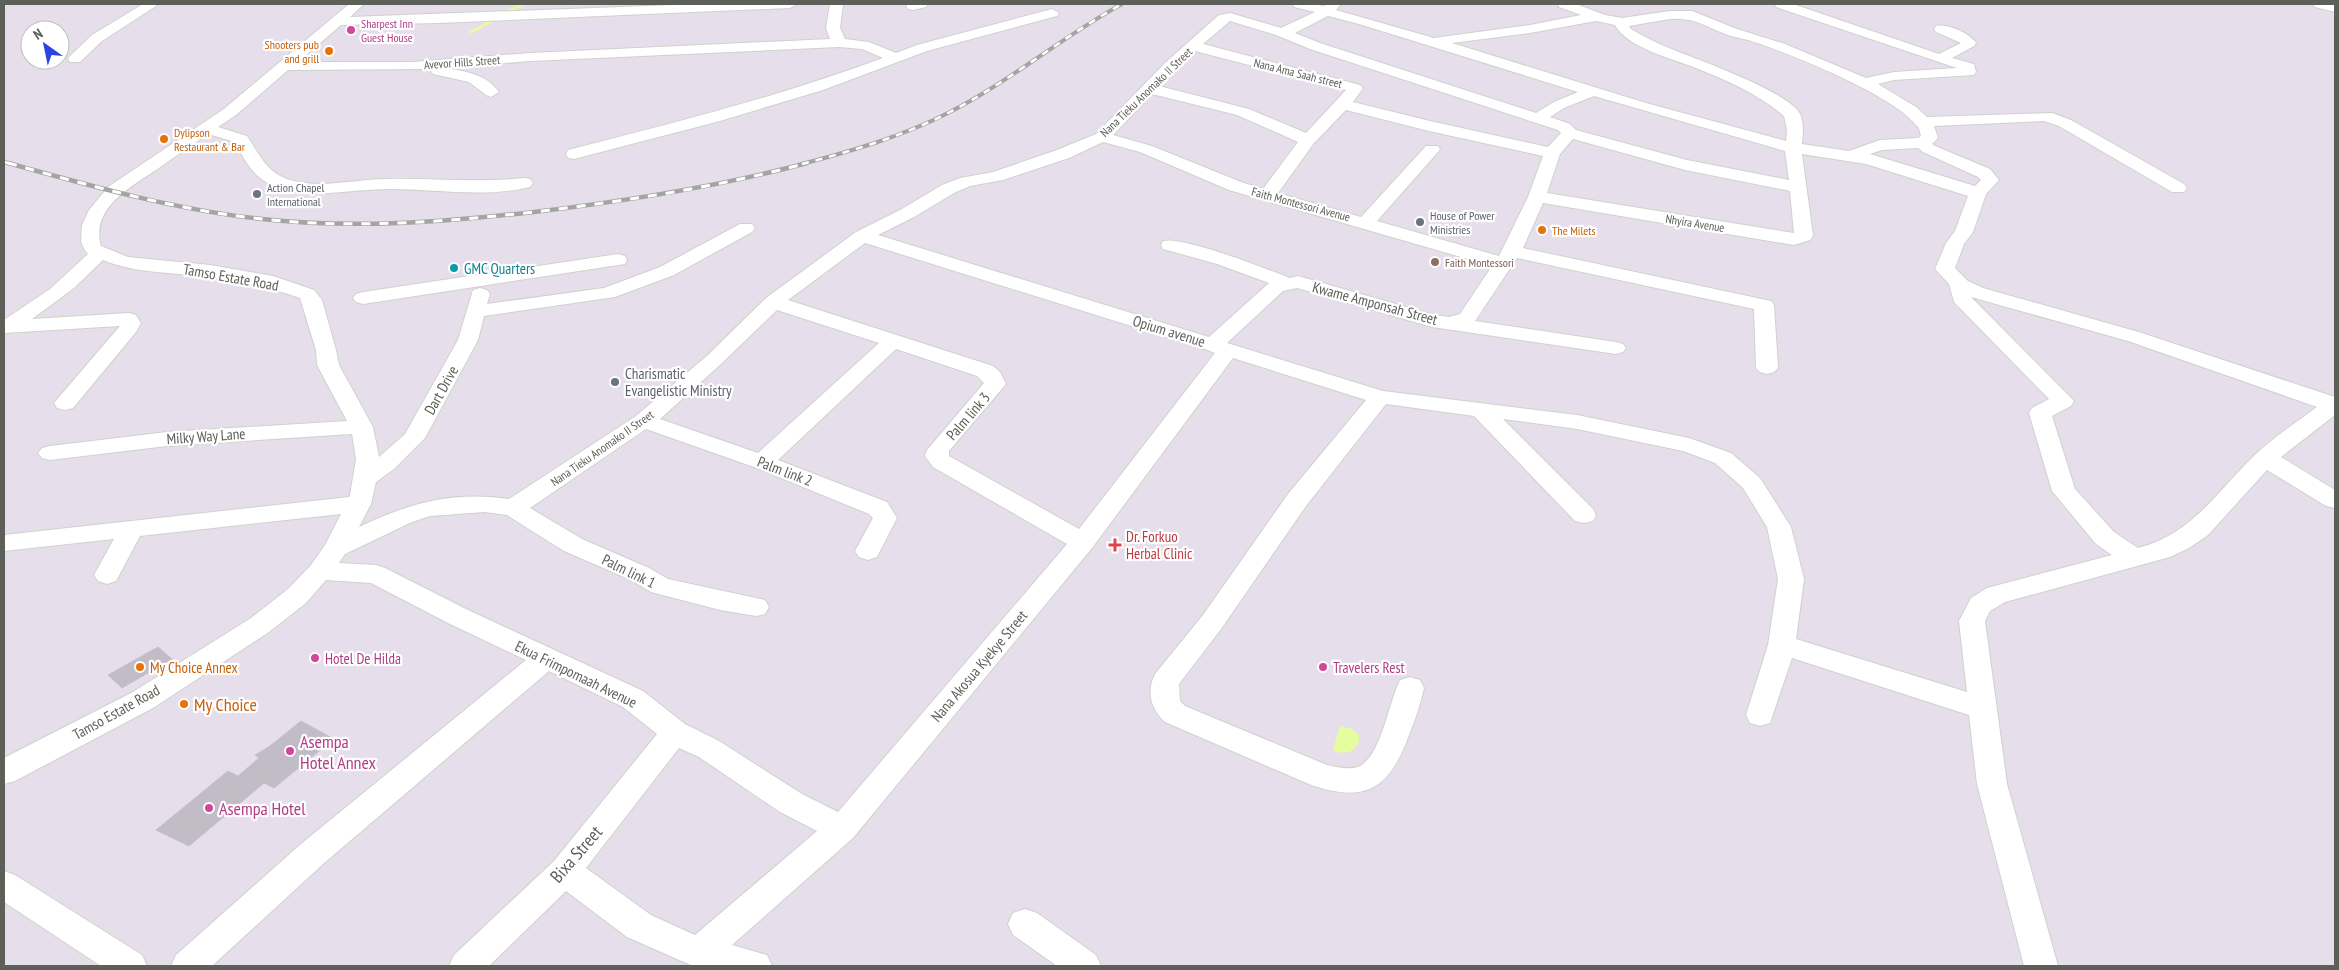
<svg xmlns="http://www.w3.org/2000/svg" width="2339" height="970" viewBox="0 0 2339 970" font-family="'PT Sans Narrow',sans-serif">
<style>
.water{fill:#e6fd9d}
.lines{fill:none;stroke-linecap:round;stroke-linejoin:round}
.stream{stroke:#e6fd9d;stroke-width:3}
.building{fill:#c1bcc6;stroke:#c6becf}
.minor-casing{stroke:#cfd2cb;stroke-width:2}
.minor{fill:#fff;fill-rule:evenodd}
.rail-far1-casing{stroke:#a4a5a2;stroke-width:4}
.rail-casing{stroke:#a4a5a2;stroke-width:4.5}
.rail-far1{stroke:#fff;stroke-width:2.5;stroke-dasharray:7;stroke-linecap:butt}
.rail{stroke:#fff;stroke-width:3;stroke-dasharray:9;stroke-linecap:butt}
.hotel-dot{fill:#d1479c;stroke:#fff;stroke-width:2}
.food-dot{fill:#e8710a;stroke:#fff;stroke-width:2}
.worship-dot{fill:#6b7280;stroke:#fff;stroke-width:2}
.education-dot{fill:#8d6e63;stroke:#fff;stroke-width:2}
.culture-dot{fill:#0f9aa8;stroke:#fff;stroke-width:2}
.health-dot{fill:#e0444e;stroke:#fff;stroke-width:2}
.labels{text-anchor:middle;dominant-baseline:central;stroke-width:4.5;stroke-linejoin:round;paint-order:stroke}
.far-hotel-label{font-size:12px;fill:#b23c85;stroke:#fff;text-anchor:start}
.far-food-label{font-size:12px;fill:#c56008;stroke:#fff;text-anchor:start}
.far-street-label{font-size:12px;fill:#5d6058;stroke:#fff}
.far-worship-label{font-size:12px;fill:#5b616d;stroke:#fff;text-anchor:start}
.far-education-label{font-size:12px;fill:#785e54;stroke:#fff;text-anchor:start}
.culture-label{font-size:15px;fill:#0d838f;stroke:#fff;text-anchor:start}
.street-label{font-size:15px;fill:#5d6058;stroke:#fff}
.worship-label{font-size:15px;fill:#5b616d;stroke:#fff;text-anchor:start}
.health-label{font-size:15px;fill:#be3a42;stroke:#fff;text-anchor:start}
.hotel-label{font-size:15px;fill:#b23c85;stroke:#fff;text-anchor:start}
.food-label{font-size:15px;fill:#c56008;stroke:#fff;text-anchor:start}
.near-food-label{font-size:18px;fill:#c56008;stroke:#fff;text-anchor:start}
.near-hotel-label{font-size:18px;fill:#b23c85;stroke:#fff;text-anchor:start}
.near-street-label{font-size:18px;fill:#5d6058;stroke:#fff}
</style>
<rect width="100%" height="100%" fill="#e6dfeb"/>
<path class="water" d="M1340 726 1352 729 1359 735C1360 750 1346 757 1333 750Z"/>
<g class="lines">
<path class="stream" d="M504 13 524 4
M471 32 497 18"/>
</g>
<path class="building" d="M158 647 172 659 122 688 108 675Z
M301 721 334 739 274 788 264 783 189 846 156 830 228 771 238 776 259 758 255 755 270 746Z"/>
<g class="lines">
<g class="minor-casing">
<path id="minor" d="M143 4H159L102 41 80 62H70L68 59 70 56 92 35Z
M349 4H364L350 17 702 4H797L790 8 440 23 341 25 298 62H412L531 53 830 39 826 28 830 4H843L840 28 845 39 869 42 896 53 917 45 1052 9 1059 13 1057 16 927 51 823 90 720 121 574 159 568 158 566 154 568 150C675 123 780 96 883 58L862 49 839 47 531 61 445 68C465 71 486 74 499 92L491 97 486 95 469 82 433 74 431 71 432 69 288 70 236 115 218 127 247 136C259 153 265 171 287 179 318 190 355 179 386 179 432 178 478 183 524 178L530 179 533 183 530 187C485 198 435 189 389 189 351 189 312 200 275 186 254 179 245 161 235 142L208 134C190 146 173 158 156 170 131 187 90 208 101 246L128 257 210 265 273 276 314 290 322 300 336 350 339 365 373 427 379 457 405 434 458 340 473 290 480 288 487 290 490 294 487 304 604 288 660 267 740 224H752L755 228 752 232 674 275 615 297 484 316 478 340 425 438 394 469 376 482 371 504 359 527C410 503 451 491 509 499L636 416 708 355 766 298 856 232 902 209 942 185 960 178 993 172 1057 150 1096 134 1165 63 1219 15 1230 13 1281 28 1315 12 1294 7 1293 4H1314L1324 6 1327 4H1341L1336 10 1434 38 1530 25 1581 15 1559 7 1558 4H1576L1605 15 1622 18 1670 11H1692L1737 29 1785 44 1866 78 1894 72 1957 68 1776 7 1775 4H1793L1939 54 1961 43 1936 32 1934 29 1936 26C1947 23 1971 34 1976 43L1974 46 1952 58 1974 64 1976 72 1974 75 1894 80 1878 84 1916 107 1927 117 2052 113 2071 120 2184 184 2187 188 2184 192H2172L2059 126 2044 121 1934 126 1938 138 1932 144 1935 146 1990 169 1999 180 1986 194 1973 232 1964 244 1955 268 1968 281 1983 288 2142 333 2335 397V415L2281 457 2335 490V508L2326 506 2267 470 2208 535 2189 548 2170 557 2005 602 1990 611 1985 621 2007 784 2058 966H2024L1977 784 1969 715 1792 658 1770 723 1760 726 1750 723 1746 715 1768 645 1778 579 1767 527 1743 488 1715 463 1683 451 1577 429 1503 419 1593 509 1596 515 1593 521 1584 523 1575 521 1474 416 1386 404 1306 506 1221 629 1179 684 1180 701 1185 706 1327 765C1336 767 1349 770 1358 767 1381 758 1389 701 1400 680L1410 677 1420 680 1424 688C1420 707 1413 725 1406 743 1386 792 1362 802 1311 785L1165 722C1151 709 1146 692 1155 674L1203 615 1288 494 1366 400 1233 358 1092 548 853 838 732 945 767 955 772 966H693L627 937 566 891 489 966H449L454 955 554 861 657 734 623 707 549 671 323 864 212 966H171L176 955 301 844 526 660 448 623 371 583 326 580 306 603 269 632 153 708 15 781 4 784V758L133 692 251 618 288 589 311 565 325 545 341 514 140 536 116 581 107 584 98 581 94 575 114 539 4 551V535L349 497 350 495 356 459 352 434 167 446 50 460 42 458 38 453 42 448 50 446 167 432 347 421 317 365 316 350 300 298C271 288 241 281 210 277 174 272 136 274 103 260L74 288 32 319 129 313 136 315 141 323 136 332 73 408 65 410 57 408 54 403 120 326 4 333V320L50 289 88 254 84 249 81 241 82 225 89 210 108 187 224 109ZM1328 16 1359 24 1578 92 1554 102 1536 113 1320 43 1295 33ZM1670 19C1695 17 1706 27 1728 35 1737 38 1746 39 1754 42 1792 54 1895 96 1917 126 1920 129 1920 133 1921 136L1918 138 1880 140 1849 151 1802 144C1803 134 1804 123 1800 114 1790 92 1693 58 1669 48 1656 43 1643 36 1631 29L1629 26ZM1230 21 1276 35 1310 49 1558 130 1561 133 1548 147 1430 121 1353 102 1363 88 1360 85 1203 44ZM1596 21 1615 25C1626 47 1673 59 1696 68 1726 80 1760 95 1784 116L1787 130 1786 141 1646 103 1452 43 1530 33ZM1195 51 1346 90 1306 133 1249 109 1159 86ZM1152 94 1237 115 1298 142 1263 189 1241 182 1152 146 1113 135ZM1594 96 1785 151 1789 180 1687 160 1576 130 1570 124 1550 117 1564 108ZM1346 110 1429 131 1543 156 1528 197 1499 256 1377 221 1438 152 1440 149 1438 146H1426L1361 217 1278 193 1314 143ZM1573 139 1685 170 1790 191 1794 233 1547 193 1560 154ZM1103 142 1140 152 1229 190 1492 266 1460 314 1449 317 1434 315 1298 276 1290 278C1266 269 1184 236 1163 241L1161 245 1163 249 1217 264 1269 283 1209 337 878 235 914 217 954 193 970 186 1003 180 1069 158ZM1918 148 1923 152 1978 177 1981 180 1975 186 1870 154 1882 150ZM1802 154 1866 164 1968 196 1955 231 1946 243 1935 269 1949 284 1954 302 2049 399 2032 408 2029 413 2052 491 2096 544 2112 555 1987 588 1971 598 1959 621 1967 692 1796 639 1804 579 1791 527 1760 478 1731 453 1689 438 1577 415 1383 391 1227 343 1283 291 1297 288 1432 327 1616 354 1623 352 1626 348 1623 344 1616 342 1475 321 1517 258 1754 309 1756 368 1760 372 1767 374 1774 372 1778 368 1774 305 1771 301 1523 248 1543 203 1794 245 1810 240 1813 236ZM865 243 1205 349 1215 353 1079 529 949 456V451L1006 384 1000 372 993 366 788 300ZM1971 297 2128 341 2317 407C2297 422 2274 437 2256 454 2217 491 2193 534 2138 548L2114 532 2075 489 2052 416 2071 406 2074 401ZM777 310 879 343 758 453 660 419 722 363ZM896 349 977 376 984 383 927 450 925 456 933 467 1067 544 838 812 802 794 719 741 685 724 643 691 466 609 385 568 376 565 339 563 345 554 412 522 430 516 485 512 507 515 564 551 631 580 651 592 720 610 756 616 765 614 769 607 765 600 668 579 649 568 582 539 530 508 646 429 754 467 869 514 873 518 855 551 859 557 868 560 877 557 897 518 887 502 778 460ZM679 748 699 757 780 812 817 831 695 935 651 915 586 868Z
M908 4H928L926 7 913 10 908 9 906 6Z
M2313 4H2335V12L2315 7Z
M618 254 625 256 627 260 625 264 363 304 356 302 353 298 356 294 363 292Z
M4 871 15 875 142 955 147 966H101L4 902Z
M1025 909 1037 913 1096 955 1101 966H1057L1013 935 1008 924 1013 913Z"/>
</g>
<use href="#minor" class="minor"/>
<g class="rail-far1-casing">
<path id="rail-far1" d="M4 162 12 164
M802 164C852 151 903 136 948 113 1009 82 1062 37 1122 4"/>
</g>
<g class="rail-casing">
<path id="rail" d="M8 163C91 186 176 210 262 219 353 229 444 222 534 212 626 201 718 187 807 163"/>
</g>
<use href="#rail-far1" class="rail-far1"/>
<use href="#rail" class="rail"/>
</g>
<g class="hotel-dot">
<circle cx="351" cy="30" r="5"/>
<circle cx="315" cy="658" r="5"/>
<circle cx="1323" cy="667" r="5"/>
<circle cx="290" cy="751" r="5"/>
<circle cx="209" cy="808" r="5"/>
</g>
<g class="food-dot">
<circle cx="329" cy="51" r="5"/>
<circle cx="164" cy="139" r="5"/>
<circle cx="1542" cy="230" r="5"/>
<circle cx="140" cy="667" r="5"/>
<circle cx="184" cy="704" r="5"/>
</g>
<g class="worship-dot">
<circle cx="257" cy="194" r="5"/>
<circle cx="1420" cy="222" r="5"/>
<circle cx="615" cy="382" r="5"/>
</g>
<circle class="education-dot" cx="1435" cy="262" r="5"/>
<circle class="culture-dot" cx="454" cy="268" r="5"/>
<path class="health-dot" d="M1112.5 537.5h5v5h5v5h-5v5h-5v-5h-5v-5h5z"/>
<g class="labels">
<g class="far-hotel-label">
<text x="361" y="23">Sharpest Inn<tspan x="361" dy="14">Guest House</tspan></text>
</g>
<g class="far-food-label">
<text x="319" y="44" text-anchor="end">Shooters pub<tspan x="319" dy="14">and grill</tspan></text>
<text x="174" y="132">Dylipson<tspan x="174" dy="14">Restaurant &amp; Bar</tspan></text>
<text x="1552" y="230">The Milets</text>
</g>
<g class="far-street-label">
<text transform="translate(462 62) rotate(-4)">Avevor Hills Street</text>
<text transform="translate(1298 73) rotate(14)">Nana Ama Saah street</text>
<text transform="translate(1146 92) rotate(-44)">Nana Tieku Anomako II Street</text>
<text transform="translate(1301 204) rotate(15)">Faith Montessori Avenue</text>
<text transform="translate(1695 223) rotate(9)">Nhyira Avenue</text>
<text transform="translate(602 448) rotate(-35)">Nana Tieku Anomako II Street</text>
</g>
<g class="far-worship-label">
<text x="267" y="187">Action Chapel<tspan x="267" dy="14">International</tspan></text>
<text x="1430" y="215">House of Power<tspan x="1430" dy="14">Ministries</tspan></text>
</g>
<g class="far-education-label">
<text x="1445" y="262">Faith Montessori</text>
</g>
<g class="culture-label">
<text x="464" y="268">GMC Quarters</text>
</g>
<g class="street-label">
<text transform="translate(231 277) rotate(10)">Tamso Estate Road</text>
<text transform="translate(1375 303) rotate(15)">Kwame Amponsah Street</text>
<text transform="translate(1169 331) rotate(17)">Opium avenue</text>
<text transform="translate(441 390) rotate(-61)">Dart Drive</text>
<text transform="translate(968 416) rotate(-49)">Palm link 3</text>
<text transform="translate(206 436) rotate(-4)">Milky Way Lane</text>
<text transform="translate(785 471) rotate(21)">Palm link 2</text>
<text transform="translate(629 571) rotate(26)">Palm link 1</text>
<text transform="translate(979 666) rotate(-50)">Nana Akosua Kyekye Street</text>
<text transform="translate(576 674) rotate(26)">Ekua Frimpomaah Avenue</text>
<text transform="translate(116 712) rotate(-29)">Tamso Estate Road</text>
</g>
<g class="worship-label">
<text x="625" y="373">Charismatic<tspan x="625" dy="17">Evangelistic Ministry</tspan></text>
</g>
<g class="health-label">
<text x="1126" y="536">Dr. Forkuo<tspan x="1126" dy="17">Herbal Clinic</tspan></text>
</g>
<g class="hotel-label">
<text x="325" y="658">Hotel De Hilda</text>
<text x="1333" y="667">Travelers Rest</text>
</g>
<g class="food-label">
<text x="150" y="667">My Choice Annex</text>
</g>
<g class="near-food-label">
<text x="194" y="704">My Choice</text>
</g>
<g class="near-hotel-label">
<text x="300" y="741">Asempa<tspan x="300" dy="21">Hotel Annex</tspan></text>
<text x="219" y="808">Asempa Hotel</text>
</g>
<g class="near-street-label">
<text transform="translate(576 854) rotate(-49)">Bixa Street</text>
</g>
</g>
<rect width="2339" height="970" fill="none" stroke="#5d6058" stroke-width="10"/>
<g transform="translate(45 45) rotate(327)"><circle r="24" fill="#ffffff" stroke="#bebfbc"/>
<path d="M0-4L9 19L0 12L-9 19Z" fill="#2c43e4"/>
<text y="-8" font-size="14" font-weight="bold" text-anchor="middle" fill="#5d6058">N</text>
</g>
</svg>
